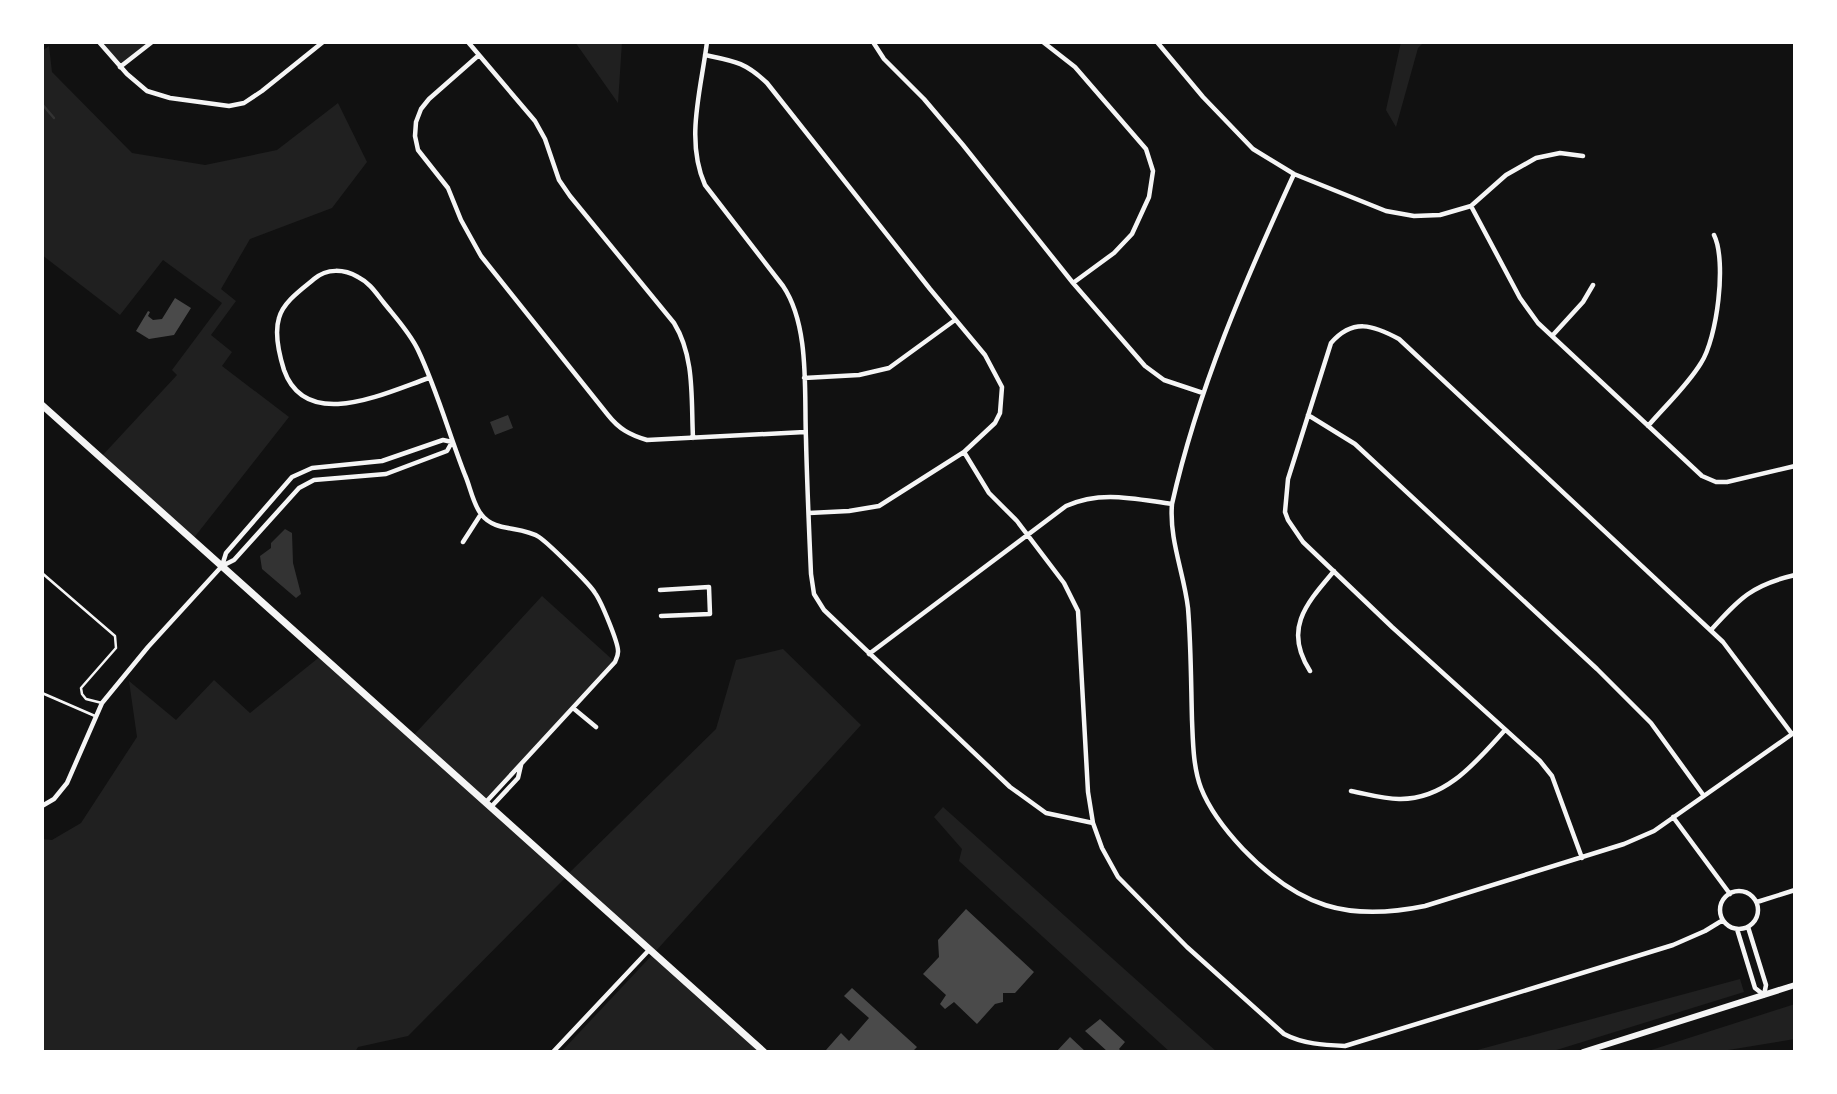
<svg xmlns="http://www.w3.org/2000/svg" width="1837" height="1094" viewBox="0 0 1837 1094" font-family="'PT Sans Narrow',sans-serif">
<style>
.green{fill:#202020}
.water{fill:#333}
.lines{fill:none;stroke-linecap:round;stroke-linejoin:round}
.stream{stroke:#333;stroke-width:2.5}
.building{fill:#4a4a4a}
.service{stroke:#f5f5f5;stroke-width:2.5}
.minor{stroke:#f5f5f5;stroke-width:4.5}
.tertiary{stroke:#f5f5f5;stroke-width:6}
.secondary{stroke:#f5f5f5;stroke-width:7}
</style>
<rect width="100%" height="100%" fill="#111"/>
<path class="green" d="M99 42H152L120 67Z
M575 42H622L618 103Z
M1401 42H1424L1418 48 1396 127 1386 110Z
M49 46 52 72 132 153 205 165 277 150 338 103 367 162 332 208 250 239 221 289 236 301 211 335 232 352 222 366 289 417 193 539 101 457 177 375 172 370 222 303 163 260 120 315 42 255V51Z
M542 596 615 662 486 802 567 875 716 729 736 660 783 649 861 725 654 953 763 1052H561L654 953 567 876 408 1036 358 1047 355 1052H42V839L52 840 81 823 137 737 129 681 176 720 214 680 250 713 322 655 413 736Z
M943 807 1217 1052H1170L959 861 962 849 934 817Z
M1740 979 1744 992 1550 1052H1470Z
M1795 1004V1039L1716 1052H1645Z"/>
<path class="water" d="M508 415 513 428 495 435 490 422Z
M285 529 292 533 293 563 301 594 296 598 262 569 260 556 271 548V543Z"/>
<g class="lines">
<path class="stream" d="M42 104 54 118"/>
</g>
<path class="building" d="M175 298 191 308 174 335 149 339 136 331 148 311 150 312 148 316 153 320 162 319Z
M966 909 1034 972 1015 993H1003V1002L995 1004 977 1024 954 1002 945 1009 940 1004 946 995 923 974 939 957 938 940Z
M852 988 917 1047 912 1052H829L826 1050 841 1033 849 1041 869 1018 844 996Z
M1100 1019 1125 1042 1119 1049 1122 1052H1108L1085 1031Z
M1070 1037 1086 1052H1056Z"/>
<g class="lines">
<path class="service" d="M42 573 115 636 116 648 81 688 82 694 86 699 102 703
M42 693 95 716"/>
<path class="minor" d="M99 42 127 74 147 91 170 98 229 106 244 103 262 91 323 42
M468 42 535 121 545 139 559 180 570 196 674 323C695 357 691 399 693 438
M707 42C701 90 685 140 705 185L783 286C810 326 804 391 806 439 807 484 809 529 811 574L814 594 824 610 1010 787 1046 813 1093 823
M873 42 884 59 924 99 963 145 1073 283 1145 366 1164 380 1203 393
M1043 42 1075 67 1146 149 1153 171 1149 197 1132 234 1114 253 1073 283
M1157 42 1203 97 1253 149 1294 174 1386 211 1414 216 1440 215 1471 206 1506 175 1536 158 1560 153 1583 156
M479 55 429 99 421 109 416 122 415 136 418 150 448 188 461 220 481 256 608 415C619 429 630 435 647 440L805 432
M705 55C734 61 745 62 767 83L930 289 985 355 1002 387 1000 413 995 423 964 452 879 506 849 511 809 513
M120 67 152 42
M1294 174C1245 281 1198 388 1172 504 1169 540 1184 573 1188 608 1191 645 1191 683 1192 720 1193 742 1193 767 1201 788 1210 811 1227 832 1243 849 1299 907 1347 922 1425 906L1624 844 1654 831 1795 732
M1471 206 1520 298 1538 323 1702 476 1716 482H1727L1795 466
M1552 336 1583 302 1593 285
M429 378C387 392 306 433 284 370 279 354 274 334 279 318 283 302 302 289 314 279 327 268 344 269 358 277 370 283 376 293 384 303 396 318 410 333 418 350 437 390 449 434 465 475 470 486 473 504 481 514 495 533 521 525 539 537 548 543 590 584 595 593 601 601 619 644 618 652 618 656 616 659 615 662L486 802
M804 378 859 375 889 368 955 320
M1308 415 1355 444 1597 669 1651 723 1704 796
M1648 426C1665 406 1687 386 1701 363 1717 339 1727 261 1714 235
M964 452 989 493 1017 521 1064 583 1078 611 1088 792 1093 823 1102 848 1118 877 1187 947 1284 1034C1303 1044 1324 1045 1345 1046L1673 945 1705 931 1723 920
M463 542 481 514
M660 590 709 587 710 614 661 616
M1711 630C1740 598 1752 585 1795 575
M869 654 1066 506C1101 490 1135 499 1172 504
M1310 671C1283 629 1306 604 1334 571
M573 708 596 727
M1351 791C1367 794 1383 799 1399 799 1446 800 1477 761 1505 730
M42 806 54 799 67 783 102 703 148 647 222 566 234 560 299 488 314 480 386 474 447 451 452 442 443 440 382 461 312 468 292 477 226 553 222 566
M491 807 518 778 521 765
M1673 817 1730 894
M1582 858 1552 776 1540 761 1392 627 1303 542 1288 520 1285 512 1288 479 1331 343C1353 318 1373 325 1399 339L1723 642 1792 734
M1720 910a19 19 0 1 1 38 0a19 19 0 1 1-38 0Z
M1757 902 1795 890
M1737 929 1755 988 1764 995 1766 985 1748 927
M553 1052 649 950"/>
<path class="tertiary" d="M1583 1052 1795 985"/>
<path class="secondary" d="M42 405 764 1052"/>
</g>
<rect width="1837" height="1094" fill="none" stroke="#ffffff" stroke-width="88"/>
</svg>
